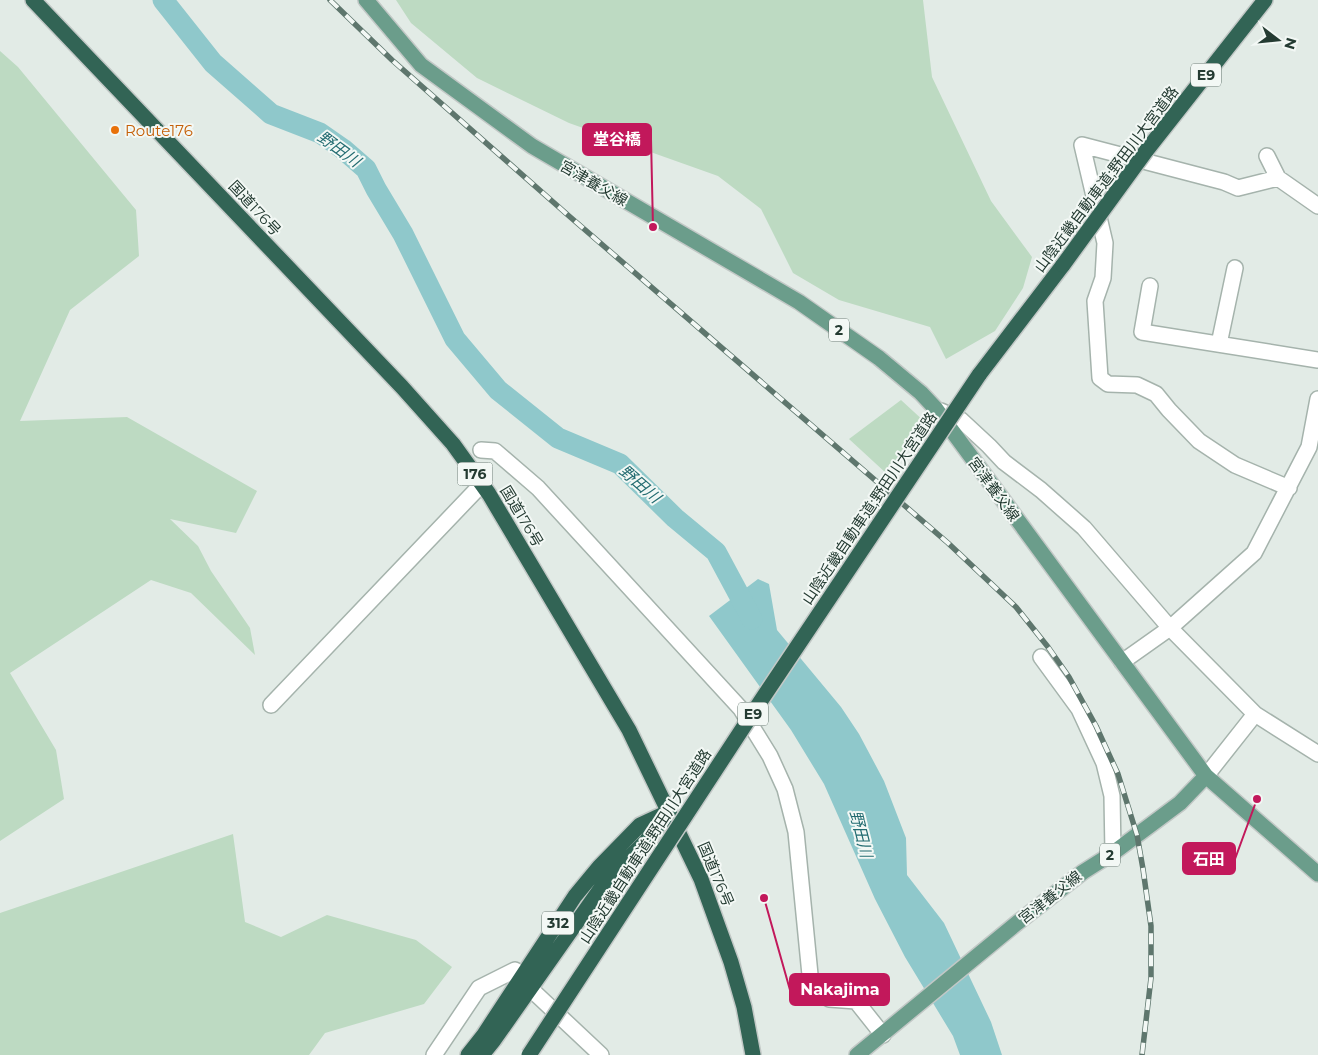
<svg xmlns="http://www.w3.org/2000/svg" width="1318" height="1055" viewBox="0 0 1318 1055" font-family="Montserrat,'Noto Sans JP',sans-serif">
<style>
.green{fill:#bddac2}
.water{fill:#8fc8cb}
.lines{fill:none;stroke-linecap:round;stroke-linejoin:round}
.river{stroke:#8fc8cb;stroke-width:21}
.minor-casing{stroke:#a5b3ac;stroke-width:18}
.major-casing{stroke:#c2c8c6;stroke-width:18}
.highway-casing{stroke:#c2c8c6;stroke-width:18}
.minor{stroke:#fff;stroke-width:15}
.major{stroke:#6b9d8b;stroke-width:15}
.highway{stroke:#326455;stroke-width:15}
.rail-casing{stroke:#5e766d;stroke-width:5.5}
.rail{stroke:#f3f8f5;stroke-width:4;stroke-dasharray:11;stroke-linecap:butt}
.highway-bridge-casing{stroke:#c2c8c6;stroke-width:18;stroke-linecap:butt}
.highway-bridge{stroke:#326455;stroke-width:15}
.food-dot{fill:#e8710a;stroke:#f3f8f5;stroke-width:2}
.labels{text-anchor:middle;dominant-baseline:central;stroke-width:4;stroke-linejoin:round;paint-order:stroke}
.shield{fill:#f3f8f5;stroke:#62746c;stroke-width:1}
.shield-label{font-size:14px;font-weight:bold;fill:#243b32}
.food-label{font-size:15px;fill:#c56008;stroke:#f3f8f5;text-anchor:start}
.street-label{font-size:15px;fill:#243b32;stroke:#f3f8f5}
.water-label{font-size:16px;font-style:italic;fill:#236c71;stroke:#f3f8f5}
.leader{fill:none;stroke:#c2185b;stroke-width:2}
.callout-dot{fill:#c2185b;stroke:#f3f8f5;stroke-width:2}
.callout{fill:#c2185b;stroke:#c2185b;stroke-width:2}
.callout-label{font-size:16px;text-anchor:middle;font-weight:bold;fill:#fff}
</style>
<rect width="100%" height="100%" fill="#e2ebe6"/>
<path class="green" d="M396 0H923L932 77 991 201 1032 257 1023 288 995 331 946 359 930 327 839 300 793 273 761 209 718 176 569 123 477 78 411 23Z
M0 51 18 67 136 210 139 256 70 310 20 421 127 417 257 491 236 533 170 519 198 546 211 571 250 628 255 655 191 593 151 580 10 673 56 750 64 799 0 841Z
M901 400 926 423 887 474 849 439Z
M233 834 245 922 281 937 327 915 416 940 452 967 424 1004 325 1033 309 1055H0V913Z"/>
<path class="water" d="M758 579 769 584 777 630 841 707 859 734 884 781 906 838 907 875 944 923 991 1022 1002 1055H960L953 1036 905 957 875 899 824 784 791 730 709 616Z"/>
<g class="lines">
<path class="river" d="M163 0 213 63 271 114 320 133 343 149 366 169 376 189 403 234 455 339 498 390 558 438 620 464 675 518 716 552 752 619"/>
<g class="minor-casing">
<path id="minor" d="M1267 156 1278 178 1318 206
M1278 178 1238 188 1224 182 1082 145 1105 243 1103 278 1095 301 1100 378 1108 384 1137 385 1156 394 1169 410 1199 441 1235 465 1289 488
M1150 286 1142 332 1318 360
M1219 344 1235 268
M941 411 961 420 989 446 1004 462 1041 490 1084 528 1170 628 1255 714 1318 754
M481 450 495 451 538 488 741 709 770 756 785 789 796 832 811 985 829 999 856 1001 883 1035
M1041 657 1079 709 1104 763 1112 796 1113 853
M1122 662 1170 628 1254 553 1309 447 1318 399
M271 705 482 484
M1206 776 1255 714
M535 993 601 1055
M434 1055 479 988 515 970 519 973"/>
</g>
<g class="major-casing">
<path id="major" d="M366 0 421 65 532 146 799 302 879 358 921 393 936 409 1206 776 1318 874
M857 1055 1017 923 1083 872 1113 853 1180 803 1206 776"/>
</g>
<g class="highway-casing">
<path id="highway" d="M33 0 402 387 453 444 489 494 629 730 701 879 731 962 744 1007 753 1055
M1146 151 1265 0
M979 375 1063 265
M468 1055 483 1036 575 896 599 867 640 825 668 812
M482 1055 494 1040 608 878 646 841 666 815"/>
</g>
<use href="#minor" class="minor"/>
<use href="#major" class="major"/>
<use href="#highway" class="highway"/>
<g class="rail-casing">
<path id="rail" d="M330 0 392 60 569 216 948 543 1016 607 1048 647 1069 677 1096 726 1118 774 1137 835 1143 869 1151 926V978L1142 1055"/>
</g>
<use href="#rail" class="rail"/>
<g class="highway-bridge-casing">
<path id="highway-bridge" d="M1063 265 1146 151
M529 1055 756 708 979 375"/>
</g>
<use href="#highway-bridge" class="highway-bridge"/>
</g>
<circle class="food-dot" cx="115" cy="130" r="5"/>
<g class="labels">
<g class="shield">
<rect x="1191" y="63.5" width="30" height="23" rx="4"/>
<rect x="829" y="318.5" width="20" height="23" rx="4"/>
<rect x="457.5" y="462.5" width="35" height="23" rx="4"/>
<rect x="738" y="702.5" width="30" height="23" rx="4"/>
<rect x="1100" y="843.5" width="20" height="23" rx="4"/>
<rect x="542" y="911.5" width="32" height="23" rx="4"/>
</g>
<g class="shield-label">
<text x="1206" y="75">E9</text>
<text x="839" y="330">2</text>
<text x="475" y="474">176</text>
<text x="753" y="714">E9</text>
<text x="1110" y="855">2</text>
<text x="558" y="923">312</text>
</g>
<g class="food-label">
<text x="125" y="130">Route176</text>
</g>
<g class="street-label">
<text transform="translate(1106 179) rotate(-53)">山陰近畿自動車道;野田川大宮道路</text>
<text transform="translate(594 183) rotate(30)">宮津養父線</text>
<text transform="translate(255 208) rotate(47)">国道176号</text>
<text transform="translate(994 489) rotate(54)">宮津養父線</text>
<text transform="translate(869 508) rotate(-56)">山陰近畿自動車道;野田川大宮道路</text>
<text transform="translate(522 516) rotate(59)">国道176号</text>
<text transform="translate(645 846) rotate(-57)">山陰近畿自動車道;野田川大宮道路</text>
<text transform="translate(716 874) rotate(67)">国道176号</text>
<text transform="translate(1050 897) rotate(-38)">宮津養父線</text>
</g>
<g class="water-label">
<text transform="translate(339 149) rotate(36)">野田川</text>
<text transform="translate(640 484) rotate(41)">野田川</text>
<text transform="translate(861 834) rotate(76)">野田川</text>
</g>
</g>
<path class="leader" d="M653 227L651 139M1257 799L1235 859M764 898L790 990"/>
<g class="callout-dot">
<circle cx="653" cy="227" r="5"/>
<circle cx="1257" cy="799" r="5"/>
<circle cx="764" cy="898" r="5"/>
</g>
<g class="callout">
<rect x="583" y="124" width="68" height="31" rx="5"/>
<rect x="1183" y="843" width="52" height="31" rx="5"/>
<rect x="790" y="974" width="99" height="31" rx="5"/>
</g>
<g class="callout-label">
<text x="617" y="145">堂谷橋</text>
<text x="1209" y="865">石田</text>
<text x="840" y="995">Nakajima</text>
</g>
<g transform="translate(1278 40) rotate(106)" stroke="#f3f8f5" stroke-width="4" paint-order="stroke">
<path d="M0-4L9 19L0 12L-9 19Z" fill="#243b32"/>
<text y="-8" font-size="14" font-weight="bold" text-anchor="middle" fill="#243b32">N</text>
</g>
</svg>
